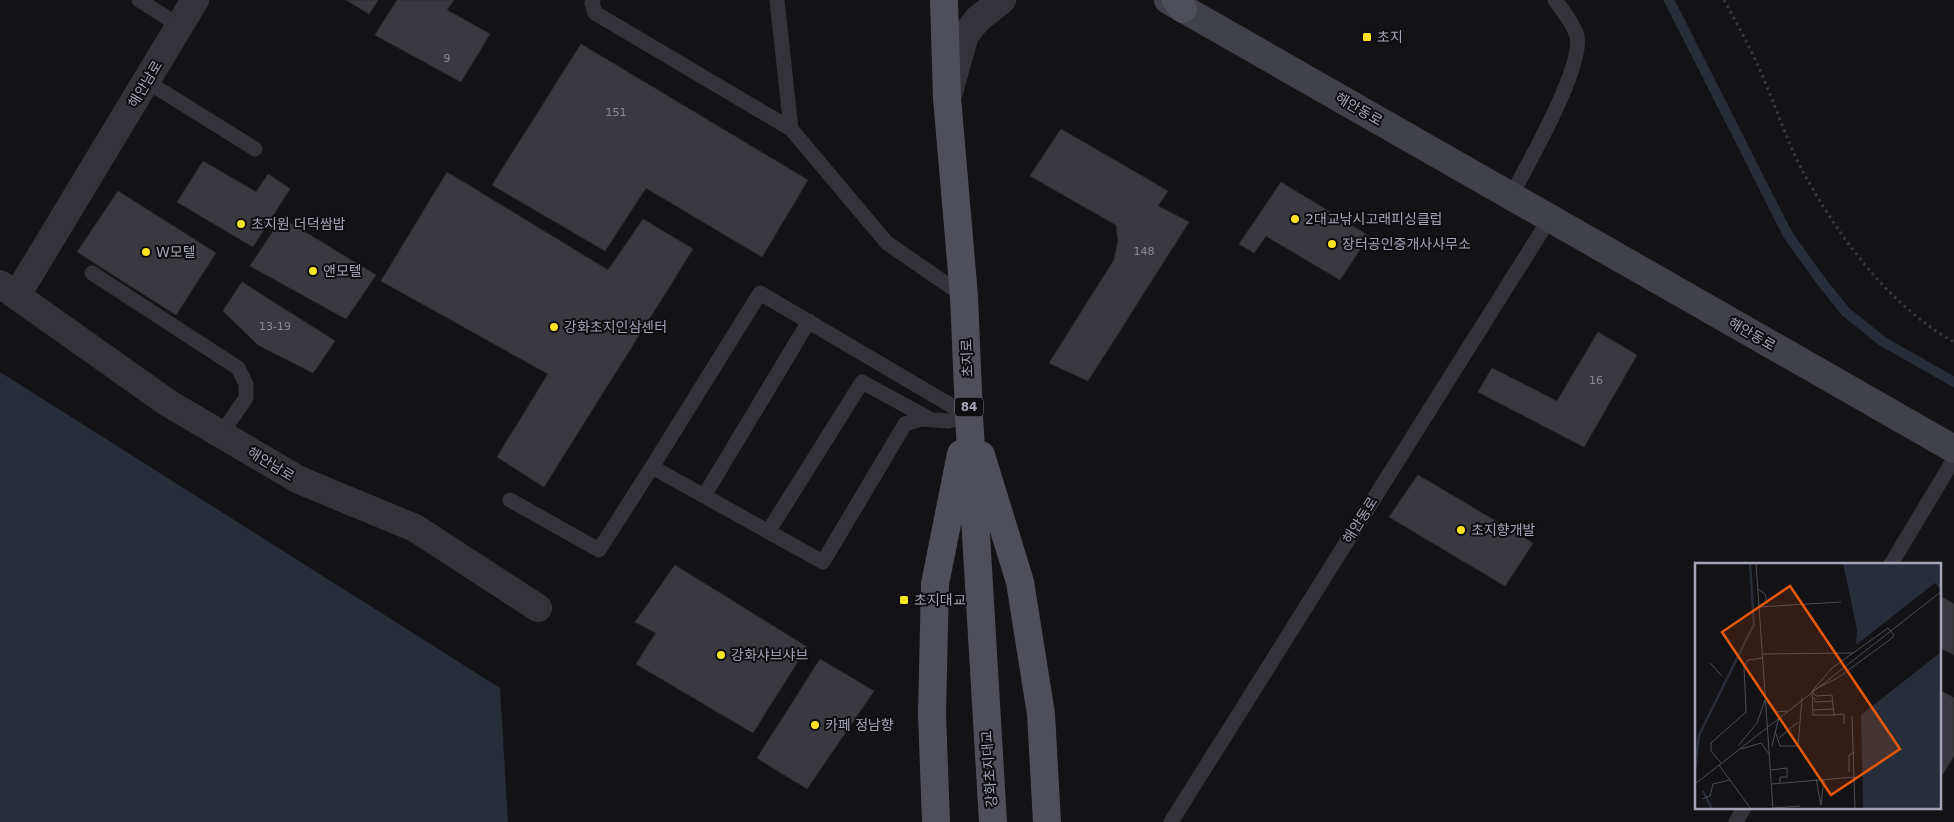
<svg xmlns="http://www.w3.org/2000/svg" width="1954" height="822" viewBox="0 0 1954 822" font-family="'DejaVu Sans','Noto Sans KR',sans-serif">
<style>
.water{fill:#282e39}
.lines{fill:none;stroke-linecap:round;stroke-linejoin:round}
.stream{stroke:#282e39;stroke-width:10}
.building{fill:#3a393f;stroke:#2d2c30}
.path{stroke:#393940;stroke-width:3;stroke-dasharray:2.5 4;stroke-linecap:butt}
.service{stroke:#333339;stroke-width:15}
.minor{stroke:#333339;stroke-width:28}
.tertiary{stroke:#333339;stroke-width:28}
.secondary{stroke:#414149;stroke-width:28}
.primary{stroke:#4f4f59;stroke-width:28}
.poi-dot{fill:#ffe220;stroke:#0e0d0f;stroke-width:2}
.labels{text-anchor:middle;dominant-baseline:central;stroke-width:4;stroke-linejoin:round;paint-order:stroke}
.number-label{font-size:11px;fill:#898a98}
.shield{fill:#0e0d0f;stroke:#767784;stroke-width:1}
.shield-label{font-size:12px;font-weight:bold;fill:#a3a5b6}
.poi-label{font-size:14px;fill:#a3a5b6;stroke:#0e0d0f;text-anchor:start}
.street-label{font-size:14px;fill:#a3a5b6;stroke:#0e0d0f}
.inset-river{fill:none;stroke:#282e39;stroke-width:2.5}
.inset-road{fill:none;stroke:#4d4d55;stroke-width:1}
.view{fill:#e8590c;fill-opacity:0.15;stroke:#e8590c;stroke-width:2.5}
.inset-edge{fill:none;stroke:#a3a5b6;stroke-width:2.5}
</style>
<rect width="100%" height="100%" fill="#131214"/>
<path class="water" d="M0 372 500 688 508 822H0Z"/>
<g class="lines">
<path class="stream" d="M1669 0 1788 235 1821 281 1846 312 1882 341 1954 382"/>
</g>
<path class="building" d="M346 0H378L369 14Z
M397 0H454L447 10 490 34 461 82 375 35Z
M581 44 808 180 762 257 646 188 605 251 492 185Z
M1061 129 1168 191 1158 206 1189 222 1088 381 1049 363 1114 260 1118 241 1116 225 1030 176Z
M203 161 256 192 268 174 290 189 253 247 177 202Z
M447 172 608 270 643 219 693 249 544 487 497 457 548 374 381 281Z
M1281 182 1369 236 1340 280 1266 236 1254 253 1239 244Z
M118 191 216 253 176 315 77 252Z
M282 218 376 275 346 319 250 266Z
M242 282 335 341 313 373 258 345 223 311Z
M1598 332 1637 355 1584 447 1478 392 1492 368 1557 401Z
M1418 475 1533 543 1505 586 1389 517Z
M675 565 807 647 753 733 636 664 656 633 635 622Z
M1940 596 1954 604V655L1940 648Z
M820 659 874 691 807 789 757 758Z
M1940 690 1954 698V756L1941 777Z"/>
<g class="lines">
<path class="path" d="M1724 0C1736 22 1749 45 1759 68 1774 101 1785 137 1802 170 1838 236 1888 305 1954 342"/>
<path class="service" d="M139 0 180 26
M593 0 592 3 595 13 791 129 887 243 964 296
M777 0 791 129
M146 81 255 149
M1511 196C1527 165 1584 67 1577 36 1573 23 1563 11 1555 0
M92 273 238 368 246 384V398L221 434
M760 293 969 416 948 421 921 419 905 424 823 562 652 467Z
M704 496 809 321
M510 500 599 550 652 467
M768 532 862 382 930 419
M1891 564 1954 459
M1171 822 1550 218
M1736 822 1744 808"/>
<path class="minor" d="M0 284 168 403 299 480 415 528 538 608
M17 295 195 0"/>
<path class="tertiary" d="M949 92 965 35 978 19 1002 0"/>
<path class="secondary" d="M1168 0 1954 449"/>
<path class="primary" d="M944 0 947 98 964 296 969 416 993 822
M1176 0 1183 9
M981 455 1020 582 1041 714 1047 822
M936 822 932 714 935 584 961 454"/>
</g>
<g class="poi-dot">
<rect x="1362" y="32" width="10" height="10" rx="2.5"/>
<circle cx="1295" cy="219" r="5"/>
<circle cx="241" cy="224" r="5"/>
<circle cx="1332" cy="244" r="5"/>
<circle cx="146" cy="252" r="5"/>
<circle cx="313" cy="271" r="5"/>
<circle cx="554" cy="327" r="5"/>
<circle cx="1461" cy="530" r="5"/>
<rect x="899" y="595" width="10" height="10" rx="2.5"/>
<circle cx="721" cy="655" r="5"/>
<circle cx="815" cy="725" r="5"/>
</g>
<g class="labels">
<g class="number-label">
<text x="447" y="58">9</text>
<text x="616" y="112">151</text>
<text x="1144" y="251">148</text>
<text x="275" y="326">13-19</text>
<text x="1596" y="380">16</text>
</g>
<rect class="shield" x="955" y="397.5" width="28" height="19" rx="4"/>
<g class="shield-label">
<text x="969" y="407">84</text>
</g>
<g class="poi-label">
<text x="1377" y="37">초지</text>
<text x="1305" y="219">2대교낚시고래피싱클럽</text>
<text x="251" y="224">초지원 더덕쌈밥</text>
<text x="1342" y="244">장터공인중개사사무소</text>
<text x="156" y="252">W모텔</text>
<text x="323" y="271">앤모텔</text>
<text x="564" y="327">강화초지인삼센터</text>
<text x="1471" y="530">초지향개발</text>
<text x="914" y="600">초지대교</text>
<text x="731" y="655">강화샤브샤브</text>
<text x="825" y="725">카페 정남향</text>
</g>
<g class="street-label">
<text transform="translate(145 84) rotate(-59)">해안남로</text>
<text transform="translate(1359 109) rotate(30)">해안동로</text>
<text transform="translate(1752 334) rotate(30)">해안동로</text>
<text transform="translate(967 358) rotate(-92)">초지로</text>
<text transform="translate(271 464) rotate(31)">해안남로</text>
<text transform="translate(1360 520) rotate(-58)">해안동로</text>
<text transform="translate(989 769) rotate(-94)">강화초지대교</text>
</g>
</g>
<g transform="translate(1695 563)">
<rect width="246" height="246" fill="#131214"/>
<path d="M148 0H246V27L240 20 161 82 162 66ZM246 89V246H168L166 152Z" fill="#282e39"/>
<path class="inset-river" d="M0 208 4 172 59 61 55 0M8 228 17 246"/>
<path class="inset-road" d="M61 0 78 246M63 26 70 31 72 39M64 44 146 39M193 65 199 72 197 75 144 114 117 128 137 105ZM68 91 158 90M15 100 27 113M117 128 121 133 137 132 139 152H118ZM119 134 120 139 138 138M72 139 81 149 92 148M118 147 138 146M139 152 149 151V161M157 153 160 246M80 168 85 183H103L107 135M84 175 103 159M43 183 62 160 70 137M77 183 84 154M46 186 66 180 74 191M26 200 16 188V180L51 149 49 103 53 97 68 95M24 202 56 246M76 207 92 205V214H85V220M154 209V192L160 189M121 216 126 242 129 216M0 221 247 28M77 221 160 214M7 236 15 233 18 221 35 217M78 245 105 243"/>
<path class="view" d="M95 23 205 186 136 232 27 69Z"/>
<rect width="246" height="246" class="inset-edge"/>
</g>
</svg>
